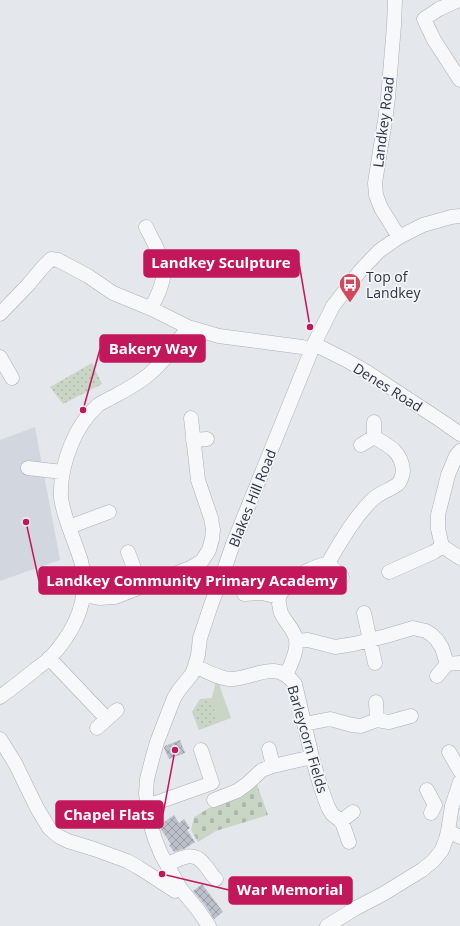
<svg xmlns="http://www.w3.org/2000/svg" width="460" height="926" viewBox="0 0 460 926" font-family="'Open Sans',sans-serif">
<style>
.built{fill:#d2d6de}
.grass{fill:#c9d6c5}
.cemetery{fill:url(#cemetery-stones)}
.park{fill:url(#park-dots)}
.building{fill:url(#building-cross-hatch)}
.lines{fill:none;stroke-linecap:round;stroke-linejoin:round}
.minor-casing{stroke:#a9aeb7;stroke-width:15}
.minor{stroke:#f7f8fa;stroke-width:14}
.labels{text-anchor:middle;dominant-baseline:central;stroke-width:3.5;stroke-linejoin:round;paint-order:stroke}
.street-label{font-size:14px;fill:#2b3445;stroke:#f4f6f9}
.poi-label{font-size:14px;fill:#2b3445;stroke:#f4f6f9;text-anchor:start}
.leader{fill:none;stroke:#c2185b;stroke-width:1.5}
.callout-dot{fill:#c2185b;stroke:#f4f6f9;stroke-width:1.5}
.callout{fill:#c2185b;stroke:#c2185b;stroke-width:1.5}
.callout-label{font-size:15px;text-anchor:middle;font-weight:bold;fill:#fff}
</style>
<defs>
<pattern id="cemetery-stones" width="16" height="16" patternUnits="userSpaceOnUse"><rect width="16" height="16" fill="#c9d6c5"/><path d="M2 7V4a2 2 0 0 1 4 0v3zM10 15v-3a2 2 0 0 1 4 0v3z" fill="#adb8ab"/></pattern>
<pattern id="park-dots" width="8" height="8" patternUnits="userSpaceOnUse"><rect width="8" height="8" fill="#c9d6c5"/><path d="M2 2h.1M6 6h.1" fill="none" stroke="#adb8ab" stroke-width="1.8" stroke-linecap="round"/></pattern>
<pattern id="building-cross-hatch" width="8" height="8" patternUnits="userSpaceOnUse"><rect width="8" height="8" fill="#bbc0ca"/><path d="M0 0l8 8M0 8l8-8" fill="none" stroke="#989da6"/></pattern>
</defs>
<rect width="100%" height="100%" fill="#e4e7ec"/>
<path class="built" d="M35 427 60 560 0 581V440Z"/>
<path class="grass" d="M216 681 221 683 220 687 231 718 199 730 192 712 200 699 212 698Z"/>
<path class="cemetery" d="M256 782 268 815 216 831 198 842 191 830 194 817 211 807Z"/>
<path class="park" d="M92 363 102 384 63 404 50 387Z
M211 699 218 722 200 728 194 712 201 701Z"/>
<path class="building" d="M180 740 185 753 169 759 164 748 165 746Z
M174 815 179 823 184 819 190 828 187 830 195 842 186 848 174 852 169 845 171 844 160 828V825Z
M202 884 223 912 214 919 205 905 193 891Z"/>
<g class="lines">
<g class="minor-casing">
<path id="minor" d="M395 0 394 25 388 98 385 121 381 145 375 183 376 195 381 208 399 237
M459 0 439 9 424 19 434 40 460 80
M146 227C154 243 165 260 163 278 161 289 156 299 151 308
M0 314 27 286 43 267 51 259 58 260 88 276 113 293 152 309 188 327 219 336 302 347 311 350
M314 344 346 360 367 372 443 422 460 434
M0 357 12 378
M193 440 207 439
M361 445 374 437V422
M28 468 62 472
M69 527 109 512
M442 546 460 558
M128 552 141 587
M328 563C341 541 354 518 372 500 379 493 390 490 398 484 401 481 403 474 403 470 401 451 389 446 374 437
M389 572 434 552 442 546 438 529V515L448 475 456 456 460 451
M244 594 262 593 279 597
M84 595 99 598 115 597 190 568 202 561 209 550 212 539 213 530 211 518 198 480 191 418
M364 613 375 663
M297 641 308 640 335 647 354 644 386 636 413 628 426 631 432 635 437 640 442 648 447 664
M49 658 107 719
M195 666C206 671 222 680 233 679 257 677 276 659 295 684L312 757 321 788 328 807 332 814 341 821 343 825 349 842
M286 675C290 667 298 650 296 640 295 630 285 622 281 613 280 609 278 602 279 598 281 588 301 573 311 569 316 567 322 565 328 563L342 577
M437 676 447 664 460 663
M0 697C12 688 24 679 36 669 41 665 46 662 50 658 75 631 91 598 81 561 75 541 64 519 61 498 60 479 64 462 71 445 77 430 86 416 98 405 101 403 105 401 109 399 120 393 132 387 143 379 161 366 175 346 188 327
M376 702 377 720
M304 724 330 719 352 725 361 726 377 720 389 722 411 716
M97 728 117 710
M0 739 15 763 37 808 49 828 58 836 68 841 94 849 127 861 138 867 175 891 180 888
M269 749 273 766
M449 752 460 771
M427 790 435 805 431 813
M214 800 237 791 247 784 262 770 273 766 312 757
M148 805 153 804 212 783 201 750
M341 821 353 812
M448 831 460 837
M167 865C180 858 193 850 204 864 209 869 211 875 216 879
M209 926 198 910 180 888 161 854 155 839 151 826 146 794 147 779 153 756 157 742 174 698 179 690 192 674 195 666 198 655 200 638 211 605 222 576 233 544 314 344 333 306 360 271 379 251 399 237 423 225 451 217 460 216
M327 926 356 908 383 894 422 870 433 861 442 850 446 839 448 831 452 806 460 782"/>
</g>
<use href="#minor" class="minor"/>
</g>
<defs>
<g id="bus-pin" transform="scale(1.15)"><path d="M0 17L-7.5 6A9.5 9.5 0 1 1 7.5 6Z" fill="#d1495b" stroke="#f4f6f9"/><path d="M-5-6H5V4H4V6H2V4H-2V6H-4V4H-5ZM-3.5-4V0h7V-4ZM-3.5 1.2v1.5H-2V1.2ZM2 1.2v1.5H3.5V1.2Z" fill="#fff"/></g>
</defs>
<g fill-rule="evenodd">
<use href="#bus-pin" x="350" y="284"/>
</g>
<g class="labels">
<g class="street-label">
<text transform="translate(383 122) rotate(-83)">Landkey Road</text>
<text transform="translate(388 387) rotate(32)">Denes Road</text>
<text transform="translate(252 498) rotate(-68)">Blakes Hill Road</text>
<text transform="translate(308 739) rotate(74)">Barleycorn Fields</text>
</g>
<g class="poi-label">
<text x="366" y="276">Top of<tspan x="366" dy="16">Landkey</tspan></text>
</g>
</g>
<path class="leader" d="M310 327L299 263M83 410L100 349M26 522L39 581M175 750L163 814M162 874L229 890"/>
<g class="callout-dot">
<circle cx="310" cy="327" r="4"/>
<circle cx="83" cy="410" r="4"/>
<circle cx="26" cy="522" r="4"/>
<circle cx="175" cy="750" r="4"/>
<circle cx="162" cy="874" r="4"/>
</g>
<g class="callout">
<rect x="144" y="250" width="155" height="27" rx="4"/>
<rect x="100" y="335" width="105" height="27" rx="4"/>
<rect x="39" y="567" width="307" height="27" rx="4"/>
<rect x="56" y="801" width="107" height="27" rx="4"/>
<rect x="229" y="877" width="123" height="27" rx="4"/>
</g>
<g class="callout-label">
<text x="221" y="268">Landkey Sculpture</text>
<text x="153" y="354">Bakery Way</text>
<text x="192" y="586">Landkey Community Primary Academy</text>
<text x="109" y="820">Chapel Flats</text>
<text x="290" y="895">War Memorial</text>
</g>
</svg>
